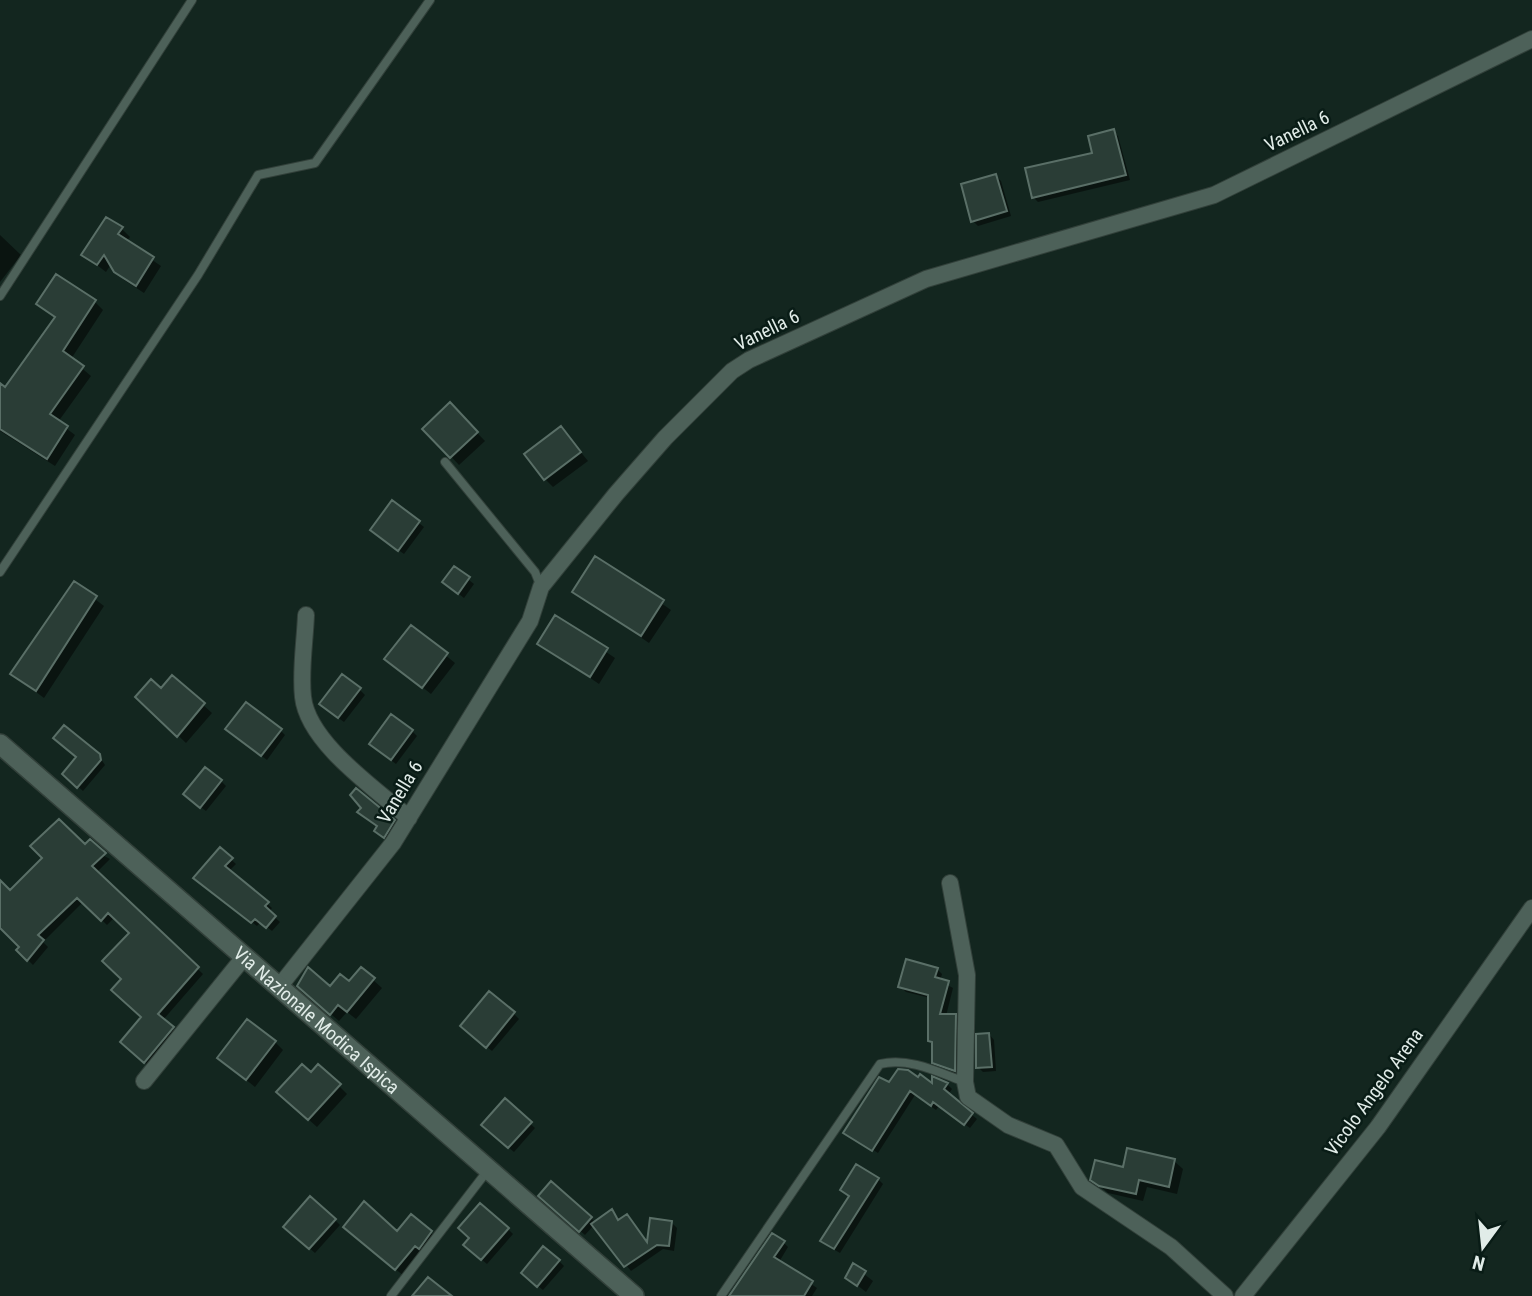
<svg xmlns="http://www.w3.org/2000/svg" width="1532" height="1296" viewBox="0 0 1532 1296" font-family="'Roboto Condensed',sans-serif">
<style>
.shadow{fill:#0007}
.building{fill:#2a3d36;stroke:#5a6f67;stroke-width:2}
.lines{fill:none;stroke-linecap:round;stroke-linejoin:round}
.service-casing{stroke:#32403a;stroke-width:10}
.minor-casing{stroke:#32403a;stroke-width:18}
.secondary-casing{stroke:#32403a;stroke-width:22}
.service{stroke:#4d6159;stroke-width:8}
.minor{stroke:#4d6159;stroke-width:16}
.secondary{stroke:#4d6159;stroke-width:19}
.labels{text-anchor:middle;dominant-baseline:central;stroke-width:5;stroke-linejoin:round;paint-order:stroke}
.street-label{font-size:19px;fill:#e1ece8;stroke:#091c16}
</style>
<rect width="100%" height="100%" fill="#13261f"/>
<path class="shadow" d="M1113 131 1118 136 1130 180 1038 202 1033 197 1094 154Z
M996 176 1001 181 1011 216 978 226 973 221Z
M122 229 130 237 126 242 161 266 144 293 124 280 111 264 106 272 84 255Z
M0 235 21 255 0 282Z
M95 302 103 310 71 359 91 376 58 422 75 435 55 466 0 431V399L56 319 38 304Z
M450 405 485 441 459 465 425 429Z
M561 428 588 461 553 487 545 479Z
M393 503 424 527 404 554 377 535Z
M596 558 671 610 649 643 574 592Z
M455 569 474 584 464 598 450 587Z
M75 584 104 606 44 698 12 674Z
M555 617 615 658 599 684 539 643Z
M411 627 455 663 431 694 387 659Z
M172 677 212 713 186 743 138 697 161 690Z
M360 690 365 695 344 722 326 709Z
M280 730 285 735 267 760 232 734Z
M412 731 417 736 396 764 376 749Z
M99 756 105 765 83 791 64 774Z
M221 781 226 786 206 811 190 799Z
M363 816 394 821 398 826 389 841 381 835 378 827Z
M85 846 110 859 97 872 203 974 163 1020 178 1034 150 1067 128 1048 144 1017 124 979 132 933 115 917 107 925 83 902 43 942 48 947 33 965 18 950 22 947 0 927V886L10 892Z
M220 849 236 864 229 871 272 908 269 912 280 922 272 931 261 922 257 926 200 882Z
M361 969 382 988 356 1019 347 1012 339 1021 307 994 349 984Z
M937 969 942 974 940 981 953 988 946 1016H955L960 1021 959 1075 934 1062V1044L930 1041V998L906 992 900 986Z
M514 1014 519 1019 492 1051 468 1031Z
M989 1034 994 1040 996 1071 983 1072 978 1067Z
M275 1042 283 1050 255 1087 219 1058Z
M311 1074 339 1086 347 1094 317 1127 287 1100Z
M934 1079 947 1084 952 1089 948 1095 977 1119 970 1128 939 1106 936 1110 915 1095 878 1153 848 1134 890 1084 934 1086Z
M505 1101 535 1128 514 1152 488 1130Z
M1174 1161 1183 1169 1177 1194 1147 1187 1143 1201 1108 1193 1092 1179 1124 1169Z
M878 1179 883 1184 840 1253 828 1246 823 1241 850 1197 842 1190Z
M545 1201 591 1218 596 1223 612 1212 648 1245 672 1223 677 1228 674 1251 663 1249 631 1271 594 1225 585 1235Z
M411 1216 439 1240 404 1276 353 1235 397 1234Z
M335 1220 340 1225 315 1253 291 1232Z
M508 1229 513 1234 487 1264 470 1250Z
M783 1242 788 1247 779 1262 817 1288 812 1296H731Z
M559 1261 564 1266 543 1290 528 1278Z
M854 1266 873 1281 866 1292 848 1278Z"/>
<path class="building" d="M1114 129 1126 175 1032 198 1025 168 1092 153 1088 136Z
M996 174 1007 211 971 222 961 184Z
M106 217 123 227 118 234 154 257 136 286 114 272 104 255 97 265 81 255Z
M56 274 96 300 63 351 84 366 50 414 68 426 47 459 0 429V383L5 387 55 317 36 304Z
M450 402 478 432 450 458 422 429Z
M561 426 581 452 544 480 524 454Z
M392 500 420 521 398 551 370 530Z
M595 556 664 600 641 636 572 592Z
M454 566 470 577 458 594 442 582Z
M74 581 97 596 36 691 10 674Z
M555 615 608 648 590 677 537 644Z
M411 625 448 653 422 688 384 659Z
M342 674 361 688 338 718 319 704Z
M172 675 205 703 177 737 135 697 151 679 161 688Z
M246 702 282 729 261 756 225 729Z
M391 714 413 730 391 760 369 744Z
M64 725 100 754 101 760 77 788 62 774 76 757 53 738Z
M205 767 222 780 200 808 183 794Z
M356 788 395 820 384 838 374 831 377 826 357 812 361 808 350 795Z
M59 819 85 844 90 839 106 853 92 866 199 967 158 1014 174 1027 144 1063 120 1042 141 1017 111 990 121 979 102 961 129 933 108 913 101 921 77 898 38 935 44 940 27 961 16 950 19 947 0 928V880L10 890 42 858 30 846Z
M220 847 233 858 225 866 269 902 265 906 276 916 266 928 255 919 251 923 193 878Z
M906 959 938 968 935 977 949 981 940 1014H956L955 1071 932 1063V1042L928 1041V995L898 987Z
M308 967 330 986 340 974 349 981 361 967 375 978 347 1012 338 1005 330 1015 297 986Z
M489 991 515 1012 486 1048 460 1026Z
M247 1019 276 1041 246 1080 217 1058Z
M989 1033 992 1067 976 1068V1034Z
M302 1064 311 1072 318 1064 341 1084 308 1120 276 1092Z
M898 1069 908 1070 918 1077 920 1074 932 1083V1076L948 1083 944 1089 973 1113 964 1125 933 1102 931 1106 910 1091 872 1151 843 1133 879 1077 889 1082Z
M505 1098 532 1122 508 1148 481 1125Z
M1127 1148 1175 1159 1169 1187 1139 1180 1136 1194 1099 1186 1090 1180 1095 1160 1123 1167Z
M856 1164 879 1178 834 1249 820 1241 849 1196 840 1190Z
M551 1181 592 1217 579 1232 538 1196Z
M310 1196 336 1219 309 1249 283 1227Z
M364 1201 397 1231 411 1214 432 1231 419 1249 415 1246 395 1270 343 1227Z
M480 1203 509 1228 481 1260 463 1245 469 1238 458 1228Z
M612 1209 618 1220 627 1214 647 1242 650 1218 672 1221 669 1246 657 1245 624 1267 591 1224Z
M772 1233 785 1241 774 1257 813 1281 804 1296H729Z
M543 1246 560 1260 537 1287 521 1273Z
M853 1263 866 1271 857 1286 845 1278Z
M428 1277 452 1296H412Z"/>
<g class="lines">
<g class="service-casing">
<path id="service" d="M0 296 192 0
M445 462 535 572 541 587
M0 572 198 275 258 175 315 163 430 0
M391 1296 488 1170
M721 1296 880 1064C909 1057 938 1072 965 1082"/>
</g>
<g class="minor-casing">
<path id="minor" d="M306 615C305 641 300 671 303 697 308 743 376 789 409 818
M950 883 967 975 965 1082 968 1097 1008 1125 1056 1145 1082 1187 1171 1247 1225 1296
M279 987 393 843 530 621 541 587 616 494 665 438 732 371 749 360 926 279 1214 195 1532 39
M144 1081 245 956
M1243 1296 1378 1127 1532 908"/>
</g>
<g class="secondary-casing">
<g id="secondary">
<path id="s1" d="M0 744 634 1296"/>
</g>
</g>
<use href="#service" class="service"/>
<use href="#minor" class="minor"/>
<use href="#secondary" class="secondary"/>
</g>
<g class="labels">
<g class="street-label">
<text transform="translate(1297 131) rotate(-26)">Vanella 6</text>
<text transform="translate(767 330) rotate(-26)">Vanella 6</text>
<text transform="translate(400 792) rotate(-59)">Vanella 6</text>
<text stroke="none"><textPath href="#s1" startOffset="420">Via Nazionale Modica Ispica</textPath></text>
<text transform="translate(1374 1092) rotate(-54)">Vicolo Angelo Arena</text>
</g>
</g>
<g transform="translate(1483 1247) rotate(195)" stroke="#091c16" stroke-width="5" paint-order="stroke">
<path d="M0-5L12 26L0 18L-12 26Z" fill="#e1ece8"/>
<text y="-10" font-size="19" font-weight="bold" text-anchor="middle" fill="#e1ece8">N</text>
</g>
</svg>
